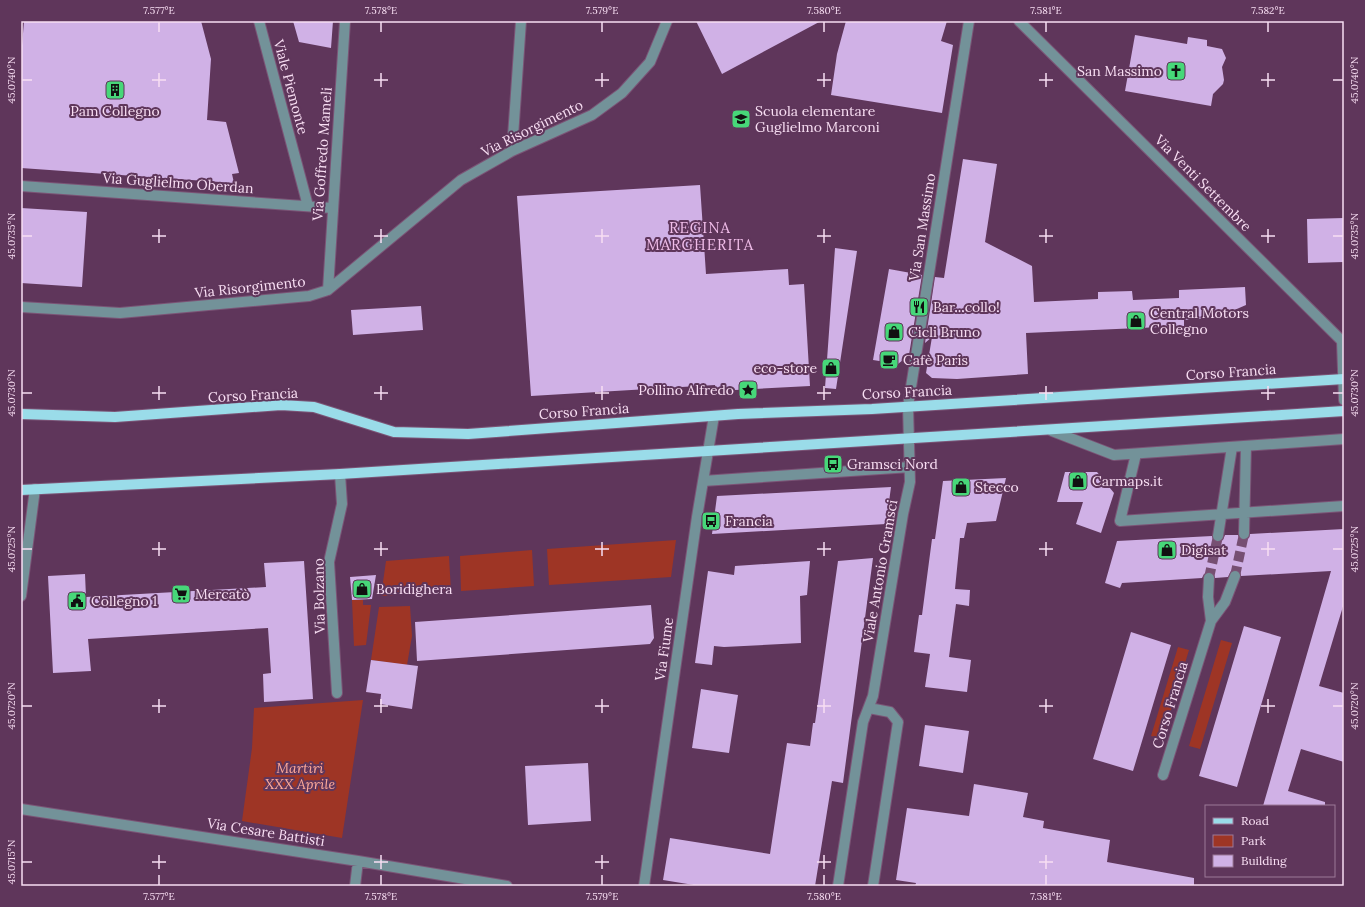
<svg xmlns="http://www.w3.org/2000/svg" width="1365" height="907" viewBox="0 0 1365 907" font-family="Lora,serif">
<style>
.green{fill:#9e3525}
.building{fill:#d0b1e6}
.lines{fill:none;stroke-linecap:round;stroke-linejoin:round}
.minor-tunnel{stroke:#764f72;stroke-width:10;stroke-dasharray:10 5;stroke-linecap:butt}
.minor-casing{stroke:#7b5476;stroke-width:12}
.major-casing{stroke:#7b5476;stroke-width:12}
.minor{stroke:#739299;stroke-width:10}
.major{stroke:#9adce9;stroke-width:10}
.ticks{fill:none;stroke:#f8def3;stroke-width:1.5}
.labels{text-anchor:middle;dominant-baseline:central;stroke-width:4;stroke-linejoin:round;paint-order:stroke}
.poi-label{font-size:14px;fill:#f8def3;stroke:#5f365b;text-anchor:start}
.street-label{font-size:14px;fill:#f8def3;stroke:#5f365b}
.park-label{font-size:14px;font-style:italic;fill:#fa9;stroke:#5f365b}
.neighbourhood-label{font-size:15px;letter-spacing:1px;fill:#f0bde9;stroke:#5f365b}
.neatline{fill:none;stroke:#f8def3;stroke-width:1.5}
.ticks-label{font-size:10px;text-anchor:middle;fill:#f8def3}
</style>
<rect width="100%" height="100%" fill="#5f365b"/>
<path class="green" d="M676 540 671 577 549 585 547 549Z
M532 550 534 586 461 591 460 556Z
M449 556 451 592 381 596 386 561Z
M352 600H363V605H371L366 645 354 646Z
M410 606 412 636 407 665 371 660 379 607Z
M1221 640 1232 643 1200 749 1189 746Z
M1178 647 1189 650 1162 739 1151 736Z
M363 700 342 838 242 821 252 748 254 708Z"/>
<path class="building" d="M24 21H201L211 59 207 120 226 122 239 173 232 174 234 183 21 168V58Z
M293 21H333L331 48 299 42Z
M696 21H821L722 74Z
M846 21H947L941 41 953 45 942 113 831 95 837 54Z
M1135 35 1187 44 1188 37 1207 40V46L1222 49 1226 58 1222 67 1224 80 1223 84 1213 94 1211 106 1125 91Z
M963 159 997 164 985 242 1032 266 1034 302 1098 299V292L1132 291 1133 300 1179 298V290L1245 287 1246 305 1216 318 1184 320V326L1026 333 1028 374 957 379 932 378 926 373 932 337 925 343 935 277 944 278Z
M700 185 706 274 788 269 789 285 804 284 810 386 716 391 715 385 531 396 517 196Z
M21 208 87 212 82 287 21 283Z
M1344 218V262L1308 263 1307 219Z
M835 248 857 251 836 389 825 388Z
M889 269 922 275 909 355 898 364 873 360Z
M421 306 423 330 353 335 351 310Z
M1065 472H1097L1114 493 1101 533 1076 524 1083 502H1057Z
M1006 478 996 521 967 523 964 538H960L955 589 970 590 969 606 956 604 949 657 971 660 967 692 925 687 930 654 914 652 919 615H922L932 539H935L943 481Z
M891 487 886 524 712 534 717 496Z
M1344 529V603L1319 686 1344 693V762L1301 749 1288 791 1325 802V806H1263L1331 571 1241 576 1240 572 1234 570 1231 571 1228 577 1215 578 1213 573 1209 572 1204 574 1202 578 1122 583 1120 588 1105 583 1117 541 1212 536 1214 541 1217 542 1223 540 1225 535H1238L1240 539 1244 540 1249 538 1250 534Z
M873 558 843 783 832 781 815 886H700L663 880 670 838 770 854 787 743 810 746 813 723H815L838 561Z
M304 561 313 699 264 702 263 674 271 673 268 628 88 639 91 671 53 673 48 576 85 574 86 597 266 587 264 563Z
M810 561 807 595 800 596 801 643 724 647 714 646 712 665 695 663 708 571 734 575 735 566Z
M376 575 372 599 352 600 350 577Z
M651 605 654 638 650 644 417 661 415 622Z
M1244 626 1281 637 1237 787 1199 776Z
M1131 632 1171 645 1133 771 1093 759Z
M371 660 418 666 412 709 380 704 381 694 366 692Z
M701 689 738 695 729 753 692 748Z
M925 725 969 731 963 773 919 766Z
M588 763 591 821 528 825 525 766Z
M974 784 1028 793 1023 817 1044 821 1043 828 1110 840 1107 862 1194 878V886H915L916 883 896 880 907 808 969 816Z"/>
<g class="lines">
<path class="minor-tunnel" d="M1235 576 1244 534
M1209 578 1218 536"/>
<g class="minor-casing">
<path id="minor" d="M259 21 308 206
M1019 21 1342 341 1344 400
M512 151 521 21
M21 186 332 208
M328 290 345 21
M21 307 120 313 309 296 328 290 461 180 512 151 592 115 622 93 650 62 667 21
M1052 431 1114 455 1344 439
M1136 454 1120 521 1344 506
M703 481 910 467
M1244 534 1246 446
M1218 536 1232 447
M1209 578 1208 597 1211 621
M21 596 35 489
M337 693 329 562 342 504 340 474
M869 708 890 712 898 722 873 886
M1163 775 1211 621 1225 602 1235 576
M21 809 358 861 507 886
M355 886 358 861
M644 886 697 517 714 416
M838 886 863 722 873 696 903 514 910 482 908 406 969 21"/>
</g>
<g class="major-casing">
<path id="major" d="M21 414 115 417 281 405 314 407 394 432 468 434 738 414 872 409 1344 379
M21 490 340 474 1344 411"/>
</g>
<use href="#minor" class="minor"/>
<use href="#major" class="major"/>
</g>
<path class="ticks" d="M159 22V32M381 22V32M602 22V32M824 22V32M1046 22V32M1268 22V32M159 73V87M381 73V87M602 73V87M824 73V87M1046 73V87M1268 73V87M22 80H32M152 80H166M374 80H388M595 80H609M817 80H831M1039 80H1053M1261 80H1275M1333 80H1343M159 229V243M381 229V243M602 229V243M824 229V243M1046 229V243M1268 229V243M22 236H32M152 236H166M374 236H388M595 236H609M817 236H831M1039 236H1053M1261 236H1275M1333 236H1343M159 386V400M381 386V400M602 386V400M824 386V400M1046 386V400M1268 386V400M22 393H32M152 393H166M374 393H388M595 393H609M817 393H831M1039 393H1053M1261 393H1275M1333 393H1343M159 542V556M381 542V556M602 542V556M824 542V556M1046 542V556M1268 542V556M22 549H32M152 549H166M374 549H388M595 549H609M817 549H831M1039 549H1053M1261 549H1275M1333 549H1343M159 699V713M381 699V713M602 699V713M824 699V713M1046 699V713M1268 699V713M22 706H32M152 706H166M374 706H388M595 706H609M817 706H831M1039 706H1053M1261 706H1275M1333 706H1343M159 855V869M381 855V869M602 855V869M824 855V869M1046 855V869M22 862H32M152 862H166M374 862H388M595 862H609M817 862H831M1039 862H1053M159 875V885M381 875V885M602 875V885M824 875V885M1046 875V885"/>
<defs>
<g id="church-square" transform="scale(1)"><rect x="-9" y="-9" width="18" height="18" rx="4" fill="#47d779" stroke="#5f365b"/><path d="M-1.2-6h2.4v3.5h3.3v2.4h-3.3V6h-2.4V-.1h-3.3v-2.4h3.3Z" fill="#111"/></g>
<g id="building-square" transform="scale(1)"><rect x="-9" y="-9" width="18" height="18" rx="4" fill="#47d779" stroke="#5f365b"/><path d="M-4-6H4V6H1V3H-1V6H-4ZM-2.5-4.3h1.7v1.8h-1.7ZM.8-4.3h1.7v1.8H.8ZM-2.5-1h1.7V.8h-1.7ZM.8-1h1.7V.8H.8Z" fill="#111"/></g>
<g id="school-square" transform="scale(1)"><rect x="-9" y="-9" width="18" height="18" rx="4" fill="#47d779" stroke="#5f365b"/><path d="M0-5L7-2L0 1L-7-2ZM-4 1L0 2.5L4 1V4Q0 6-4 4Z" fill="#111"/></g>
<g id="restaurant-square" transform="scale(1)"><rect x="-9" y="-9" width="18" height="18" rx="4" fill="#47d779" stroke="#5f365b"/><path d="M-5-6h1v4h1v-4h1v4h1v-4h1v5L-1.5 .5V6h-2V.5L-5-1ZM5-6V6H3V1.5H1.5Q1.5-4 5-6Z" fill="#111"/></g>
<g id="shop-square" transform="scale(1)"><rect x="-9" y="-9" width="18" height="18" rx="4" fill="#47d779" stroke="#5f365b"/><path d="M-5-2.5h2.3a2.7 3.5 0 0 1 5.4 0H5L5.5 6h-11ZM-1.5-2.5h3a1.5 2.3 0 0 0-3 0Z" fill="#111"/></g>
<g id="cafe-square" transform="scale(1)"><rect x="-9" y="-9" width="18" height="18" rx="4" fill="#47d779" stroke="#5f365b"/><path d="M-5.5-4.5H6V0H3Q3 3.5 0 3.5H-2.5Q-5.5 3.5-5.5 0ZM3-3.2v2h1.7v-2ZM-6 4.5H4V6H-6Z" fill="#111"/></g>
<g id="sight-square" transform="scale(1)"><rect x="-9" y="-9" width="18" height="18" rx="4" fill="#47d779" stroke="#5f365b"/><path d="M0-6L1.8-2.2L6-1.7L2.9 1.2L3.7 5.4L0 3.3L-3.7 5.4L-2.9 1.2L-6-1.7L-1.8-2.2Z" fill="#111"/></g>
<g id="bus-square" transform="scale(1)"><rect x="-9" y="-9" width="18" height="18" rx="4" fill="#47d779" stroke="#5f365b"/><path d="M-5-6H5V4H4V6H2V4H-2V6H-4V4H-5ZM-3.5-4V0h7V-4ZM-3.5 1.2v1.5H-2V1.2ZM2 1.2v1.5H3.5V1.2Z" fill="#111"/></g>
<g id="supermarket-square" transform="scale(1)"><rect x="-9" y="-9" width="18" height="18" rx="4" fill="#47d779" stroke="#5f365b"/><path d="M-6-5.5h2.5l.6 2H6L4.5 2H-2.5L-4.4-4H-6ZM-1.5 3.2a1.3 1.3 0 1 0 .1 0ZM3 3.2a1.3 1.3 0 1 0 .1 0Z" fill="#111"/></g>
<g id="civic-square" transform="scale(1)"><rect x="-9" y="-9" width="18" height="18" rx="4" fill="#47d779" stroke="#5f365b"/><path d="M-.6-6.5H3V-4.5H.6V-3L4-1V1h2V6H-6V1h2V-1L-.6-3ZM-1.2 2.5V6h2.4V2.5Z" fill="#111"/></g>
</defs>
<g fill-rule="evenodd">
<use href="#church-square" x="1176" y="71"/>
<use href="#building-square" x="115" y="90"/>
<use href="#school-square" x="741" y="119"/>
<use href="#restaurant-square" x="919" y="307"/>
<use href="#shop-square" x="1136" y="321"/>
<use href="#shop-square" x="894" y="332"/>
<use href="#cafe-square" x="889" y="360"/>
<use href="#shop-square" x="831" y="368"/>
<use href="#sight-square" x="748" y="390"/>
<use href="#bus-square" x="833" y="464"/>
<use href="#shop-square" x="1078" y="481"/>
<use href="#shop-square" x="961" y="487"/>
<use href="#bus-square" x="711" y="521"/>
<use href="#shop-square" x="1167" y="550"/>
<use href="#shop-square" x="362" y="589"/>
<use href="#supermarket-square" x="181" y="594"/>
<use href="#civic-square" x="77" y="601"/>
</g>
<g class="labels">
<g class="poi-label">
<text x="1162" y="71" text-anchor="end">San Massimo</text>
<text x="115" y="111" text-anchor="middle">Pam Collegno</text>
<text x="755" y="111">Scuola elementare<tspan x="755" dy="16">Guglielmo Marconi</tspan></text>
<text x="933" y="307">Bar...collo!</text>
<text x="1150" y="313">Central Motors<tspan x="1150" dy="16">Collegno</tspan></text>
<text x="908" y="332">Cicli Bruno</text>
<text x="903" y="360">Cafè Paris</text>
<text x="817" y="368" text-anchor="end">eco-store</text>
<text x="734" y="390" text-anchor="end">Pollino Alfredo</text>
<text x="847" y="464">Gramsci Nord</text>
<text x="1092" y="481">Carmaps.it</text>
<text x="975" y="487">Stecco</text>
<text x="725" y="521">Francia</text>
<text x="1181" y="550">Digisat</text>
<text x="376" y="589">Boridighera</text>
<text x="195" y="594">Mercatò</text>
<text x="91" y="601">Collegno 1</text>
</g>
<g class="street-label">
<text transform="translate(291 87) rotate(75)">Viale Piemonte</text>
<text transform="translate(532 128) rotate(-26)">Via Risorgimento</text>
<text transform="translate(322 154) rotate(-86)">Via Goffredo Mameli</text>
<text transform="translate(178 183) rotate(4)">Via Guglielmo Oberdan</text>
<text transform="translate(1203 183) rotate(45)">Via Venti Settembre</text>
<text transform="translate(922 227) rotate(-81)">Via San Massimo</text>
<text transform="translate(250 287) rotate(-6)">Via Risorgimento</text>
<text transform="translate(1231 372) rotate(-4)">Corso Francia</text>
<text transform="translate(907 392) rotate(-3)">Corso Francia</text>
<text transform="translate(253 395) rotate(-3)">Corso Francia</text>
<text transform="translate(584 411) rotate(-4)">Corso Francia</text>
<text transform="translate(880 571) rotate(-80)">Viale Antonio Gramsci</text>
<text transform="translate(319 596) rotate(-91)">Via Bolzano</text>
<text transform="translate(664 649) rotate(-82)">Via Fiume</text>
<text transform="translate(1170 705) rotate(-73)">Corso Francia</text>
<text transform="translate(266 832) rotate(9)">Via Cesare Battisti</text>
</g>
<g class="park-label">
<text x="300" y="768">Martiri<tspan x="300" dy="16">XXX Aprile</tspan></text>
</g>
<g class="neighbourhood-label">
<text x="700" y="227">REGINA<tspan x="700" dy="17">MARGHERITA</tspan></text>
</g>
</g>
<rect width="1365" height="907" fill="none" stroke="#5f365b" stroke-width="44"/>
<rect x="1205" y="805" width="130" height="72" fill="#5f365b" stroke="#9c7998"/>
<rect x="1213" y="818" width="20" height="6" fill="#9adce9" stroke="#9c7998"/>
<text x="1241" y="825" font-size="12" fill="#f8def3">Road</text>
<rect x="1213" y="835" width="20" height="12" fill="#9e3525" stroke="#9c7998"/>
<text x="1241" y="845" font-size="12" fill="#f8def3">Park</text>
<rect x="1213" y="855" width="20" height="12" fill="#d0b1e6" stroke="#9c7998"/>
<text x="1241" y="865" font-size="12" fill="#f8def3">Building</text>
<rect x="22" y="22" width="1321" height="863" class="neatline"/>
<g class="ticks-label">
<text x="159" y="14">7.577°E</text>
<text x="381" y="14">7.578°E</text>
<text x="602" y="14">7.579°E</text>
<text x="824" y="14">7.580°E</text>
<text x="1046" y="14">7.581°E</text>
<text x="1268" y="14">7.582°E</text>
<text transform="translate(11 80) rotate(-90)" y="4">45.0740°N</text>
<text transform="translate(1354 80) rotate(-90)" y="4">45.0740°N</text>
<text transform="translate(11 236) rotate(-90)" y="4">45.0735°N</text>
<text transform="translate(1354 236) rotate(-90)" y="4">45.0735°N</text>
<text transform="translate(11 393) rotate(-90)" y="4">45.0730°N</text>
<text transform="translate(1354 393) rotate(-90)" y="4">45.0730°N</text>
<text transform="translate(11 549) rotate(-90)" y="4">45.0725°N</text>
<text transform="translate(1354 549) rotate(-90)" y="4">45.0725°N</text>
<text transform="translate(11 706) rotate(-90)" y="4">45.0720°N</text>
<text transform="translate(1354 706) rotate(-90)" y="4">45.0720°N</text>
<text transform="translate(11 862) rotate(-90)" y="4">45.0715°N</text>
<text x="159" y="900">7.577°E</text>
<text x="381" y="900">7.578°E</text>
<text x="602" y="900">7.579°E</text>
<text x="824" y="900">7.580°E</text>
<text x="1046" y="900">7.581°E</text>
</g>
</svg>
